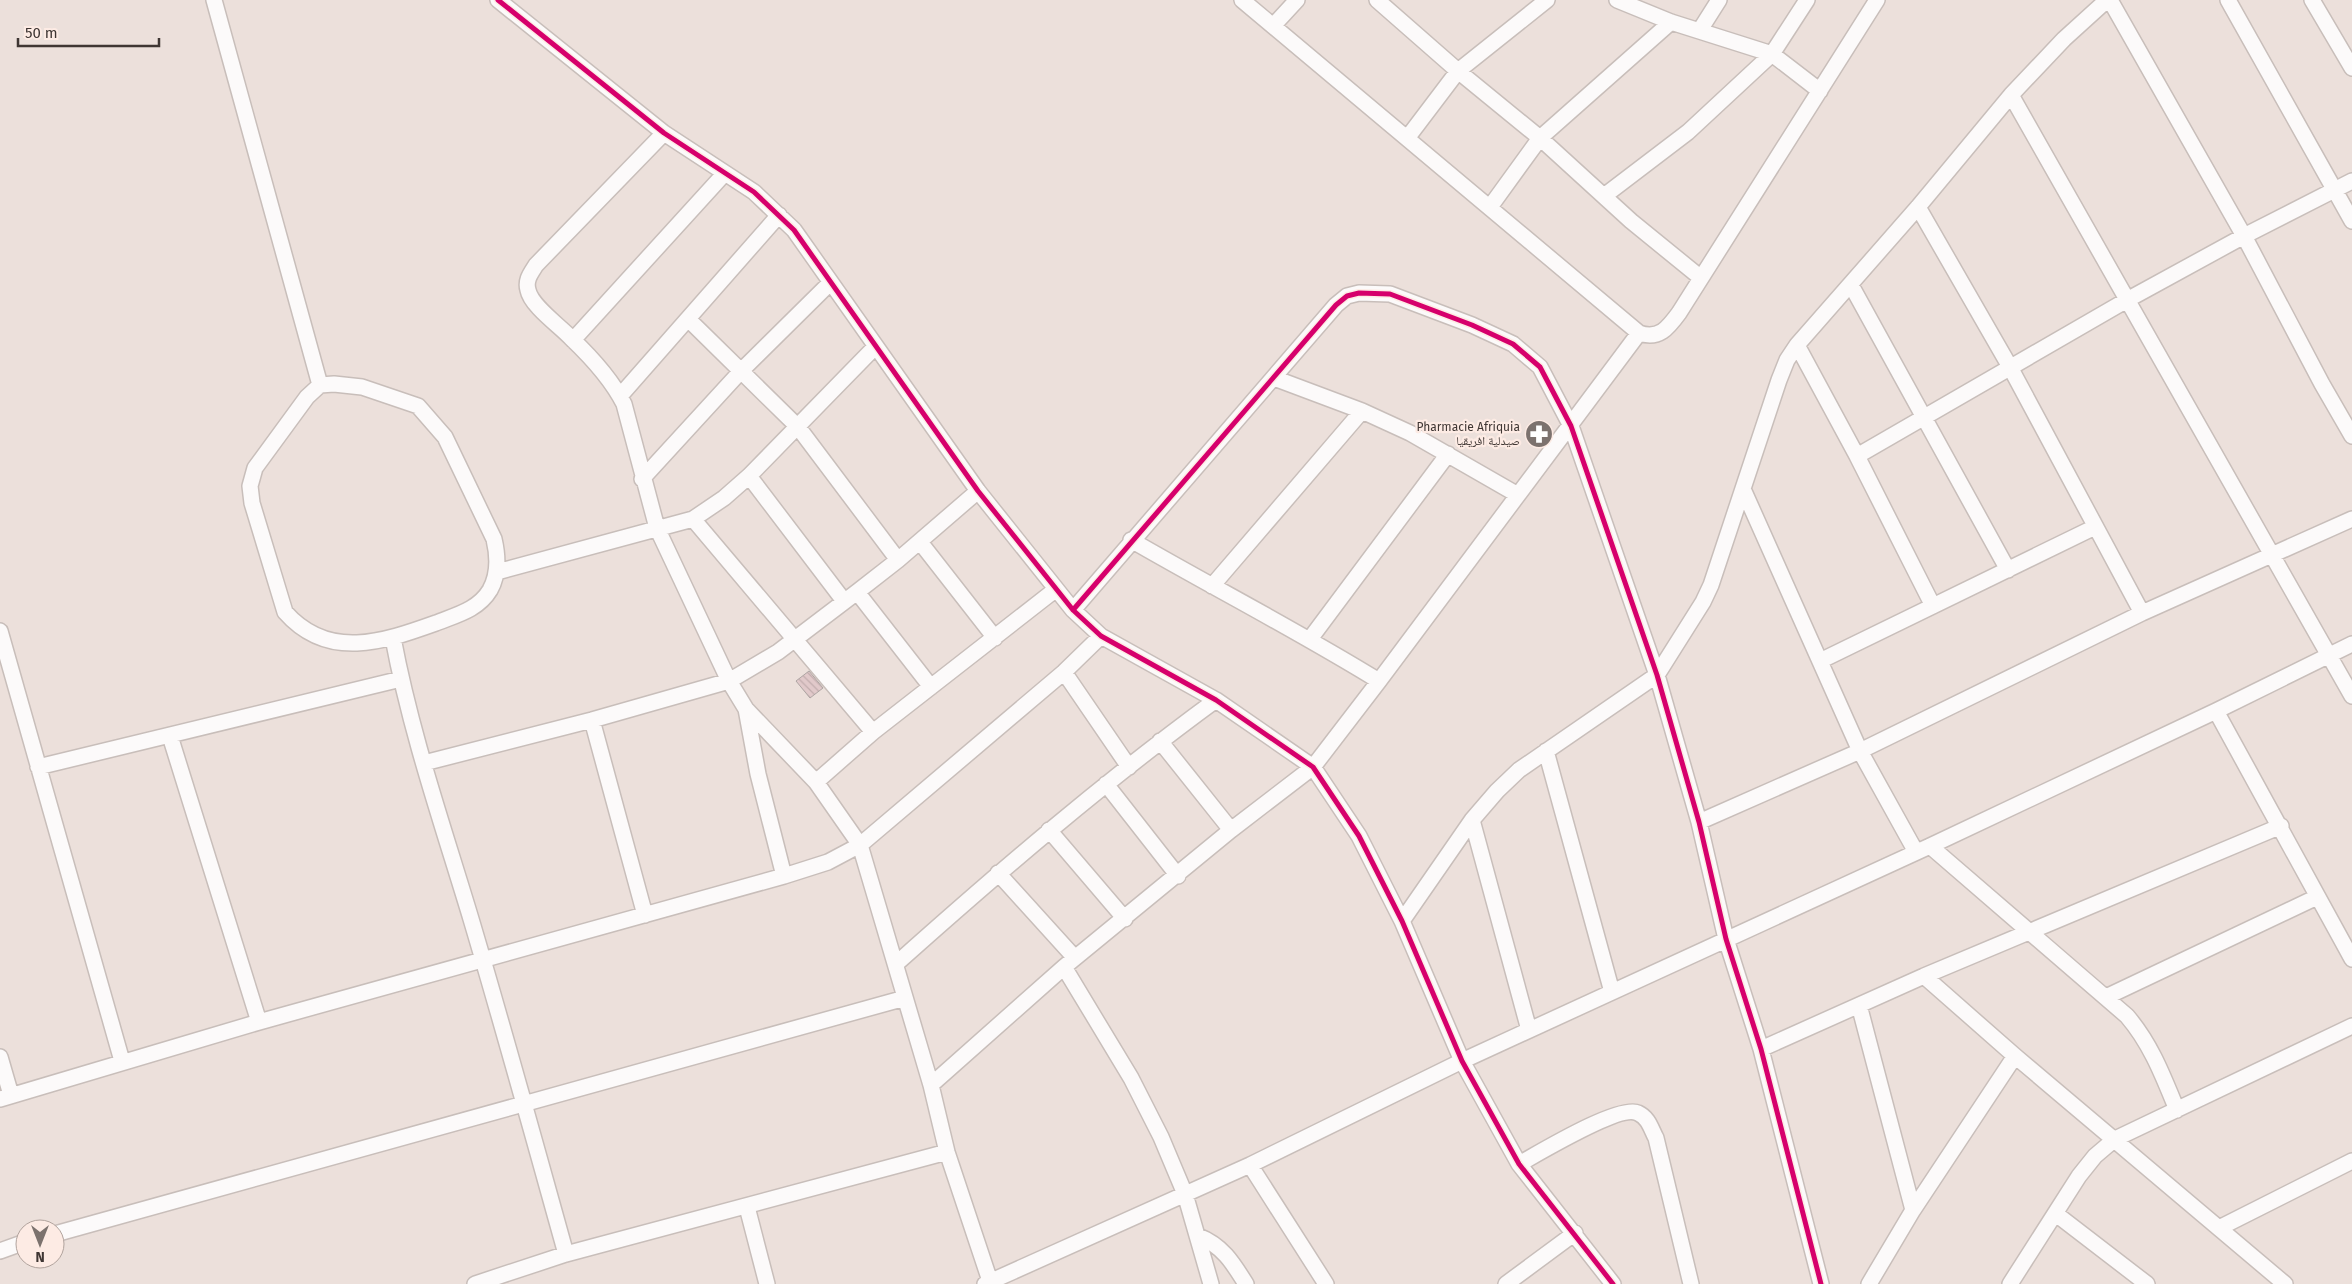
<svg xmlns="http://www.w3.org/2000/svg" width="2352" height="1284" viewBox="0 0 2352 1284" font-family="'Fira Sans','Noto Naskh Arabic',sans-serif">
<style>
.building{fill:url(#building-back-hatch);stroke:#aea5a3}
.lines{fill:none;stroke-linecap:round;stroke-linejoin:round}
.minor-casing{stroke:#c8beba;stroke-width:18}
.minor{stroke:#fcfafa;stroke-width:15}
.cycleway-casing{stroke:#fdebe4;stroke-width:8}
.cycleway{stroke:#d6006c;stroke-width:5}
.labels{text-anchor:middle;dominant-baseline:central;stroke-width:4.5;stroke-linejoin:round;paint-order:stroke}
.poi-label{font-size:12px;fill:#3f3633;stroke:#fdebe4;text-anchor:end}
</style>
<defs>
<pattern id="building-back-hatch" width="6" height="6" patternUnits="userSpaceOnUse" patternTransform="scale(1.25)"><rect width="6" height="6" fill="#e1c9ca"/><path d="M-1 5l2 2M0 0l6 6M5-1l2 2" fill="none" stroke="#c2adae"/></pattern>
</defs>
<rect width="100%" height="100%" fill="#ece0db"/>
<path class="building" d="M809 671 823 688 810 698 796 681Z"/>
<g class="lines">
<g class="minor-casing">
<path id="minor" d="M214 0 320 385
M498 0 664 133 754 192 794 230 978 491 1073 610 1101 636 1216 700 1313 767 1359 836 1402 921 1462 1061 1519 1164 1613 1284
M1242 0 1639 333C1659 340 1668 328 1679 313L1877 0
M1377 0 1458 71 1540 138 1631 221 1701 278
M1617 0 1671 22 1772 54 1820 91
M2110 0 2244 236 2322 384 2352 436
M2228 0 2352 221
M2312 0 2352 68
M1273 26 1297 0
M1700 30 1719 0
M2011 95 2352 696
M664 133 536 265C531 273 525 280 528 290 531 306 560 326 571 338 591 357 612 380 624 404L657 528 729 681 746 709 758 774 784 876
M1408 137 1458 71 1547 0
M1604 196 1688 132 1772 54 1807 0
M1490 207 1540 138 1671 22
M1918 207 2010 367 2142 613
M1851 285 2008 570
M688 319 798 427 898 560
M573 340 725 173
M1797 345 1857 456 1933 606
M1274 378 1362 411 1410 433 1518 495
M334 384 362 387 418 406 445 437 494 539C498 556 499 574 490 590 478 610 456 615 436 623 383 642 328 661 285 612L252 503 250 486 255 468 307 397 320 385Z
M620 396 779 215
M1857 456 2127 300 2244 236 2352 181
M749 476 844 601
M642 479 741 371 830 283
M1743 489 1860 751 1916 852
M693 519 873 732
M1131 540C1214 588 1298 631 1379 681
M920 542 995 638
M497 572 693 519 724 498 749 476 875 347
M1212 586 1362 411
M857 592 931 687
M1073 610 1336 305 1347 296 1359 293 1390 294 1472 325 1513 344 1540 367 1571 426 1657 675 1699 822 1726 939 1761 1049 1821 1284
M0 631 122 1061
M393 638C411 734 443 826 471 919 504 1030 535 1143 566 1254
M1310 639 1448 454
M1820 661 2095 527
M1064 672 1129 767
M746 709 816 782 860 845 931 1085 947 1152 991 1284
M2216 711 2352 959
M592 720 645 915
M170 736 259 1022
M1160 741 1231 830
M1546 751 1612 992
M424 763 592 720 729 681 778 652 857 592 898 560 978 491
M38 767 401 679
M816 782 873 732 1055 590
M1106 784 1178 876
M1472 820 1529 1030
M1699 822 1860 751 2142 613 2352 519
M1049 830 1125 919
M1930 846 2127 1016C2151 1044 2163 1076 2177 1110
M998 873 1075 958
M1402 921 1472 820 1497 791 1519 770 1657 675 1703 602 1711 585 1779 380 1787 360 1797 345 1918 207 2011 95 2064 39 2107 0
M896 964C999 872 1104 782 1216 700
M1064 967 1131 1078 1161 1137 1185 1194 1211 1284
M1924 976 2015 1056 2285 1284
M2106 997 2317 897
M1859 1005 1913 1210
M1761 1049 1924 976 2281 826
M0 1057 11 1095
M931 1085 1064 967 1231 830 1313 767 1379 681 1639 333
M0 1099 259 1022 784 876 828 862 860 845 1064 672 1101 636
M1519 1164C1539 1153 1620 1104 1638 1113 1649 1118 1651 1129 1656 1138L1691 1284
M1250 1165 1326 1284
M747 1207 767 1284
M2056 1214 2147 1284
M2219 1228 2352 1161
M55 1234 905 998
M1198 1236C1222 1245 1233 1263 1246 1284
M0 1251 25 1242
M475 1284 566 1254 947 1152
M985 1284 1250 1165 1462 1061 1930 846 2216 711 2352 644
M1506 1284 1575 1233
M1869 1284 1913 1210 2015 1056
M2010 1284 2079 1176 2095 1156 2115 1139 2352 1026"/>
</g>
<use href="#minor" class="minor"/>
<g class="cycleway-casing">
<path id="cycleway" d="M498 0 664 133 754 192 794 230 978 491 1073 610 1101 636 1216 700 1313 767 1359 836 1402 921 1462 1061 1519 1164 1613 1284
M1073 610 1336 305 1347 296 1359 293 1390 294 1472 325 1513 344 1540 367 1571 426 1657 675 1699 822 1726 939 1761 1049 1821 1284"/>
</g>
<use href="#cycleway" class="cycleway"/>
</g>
<defs>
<g id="pharmacy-disc" transform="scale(1.4375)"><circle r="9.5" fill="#7c726e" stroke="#fdebe4"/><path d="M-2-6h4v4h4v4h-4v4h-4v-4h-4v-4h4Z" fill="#fff"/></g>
</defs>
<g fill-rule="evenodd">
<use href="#pharmacy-disc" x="1539" y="434"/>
</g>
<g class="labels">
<g class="poi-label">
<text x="1520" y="427">Pharmacie Afriquia<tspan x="1520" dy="14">صيدلية افريقيا</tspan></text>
</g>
</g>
<g transform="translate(40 1244) rotate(180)"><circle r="24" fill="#fdebe4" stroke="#b1a39d"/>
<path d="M0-4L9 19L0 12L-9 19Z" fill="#7c726e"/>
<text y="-8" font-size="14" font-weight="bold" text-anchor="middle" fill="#3f3633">N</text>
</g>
<path d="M18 38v8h141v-8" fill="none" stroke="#3f3633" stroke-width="2.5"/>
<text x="25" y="38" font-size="15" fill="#3f3633" stroke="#fdebe4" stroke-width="4" paint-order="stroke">50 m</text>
</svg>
